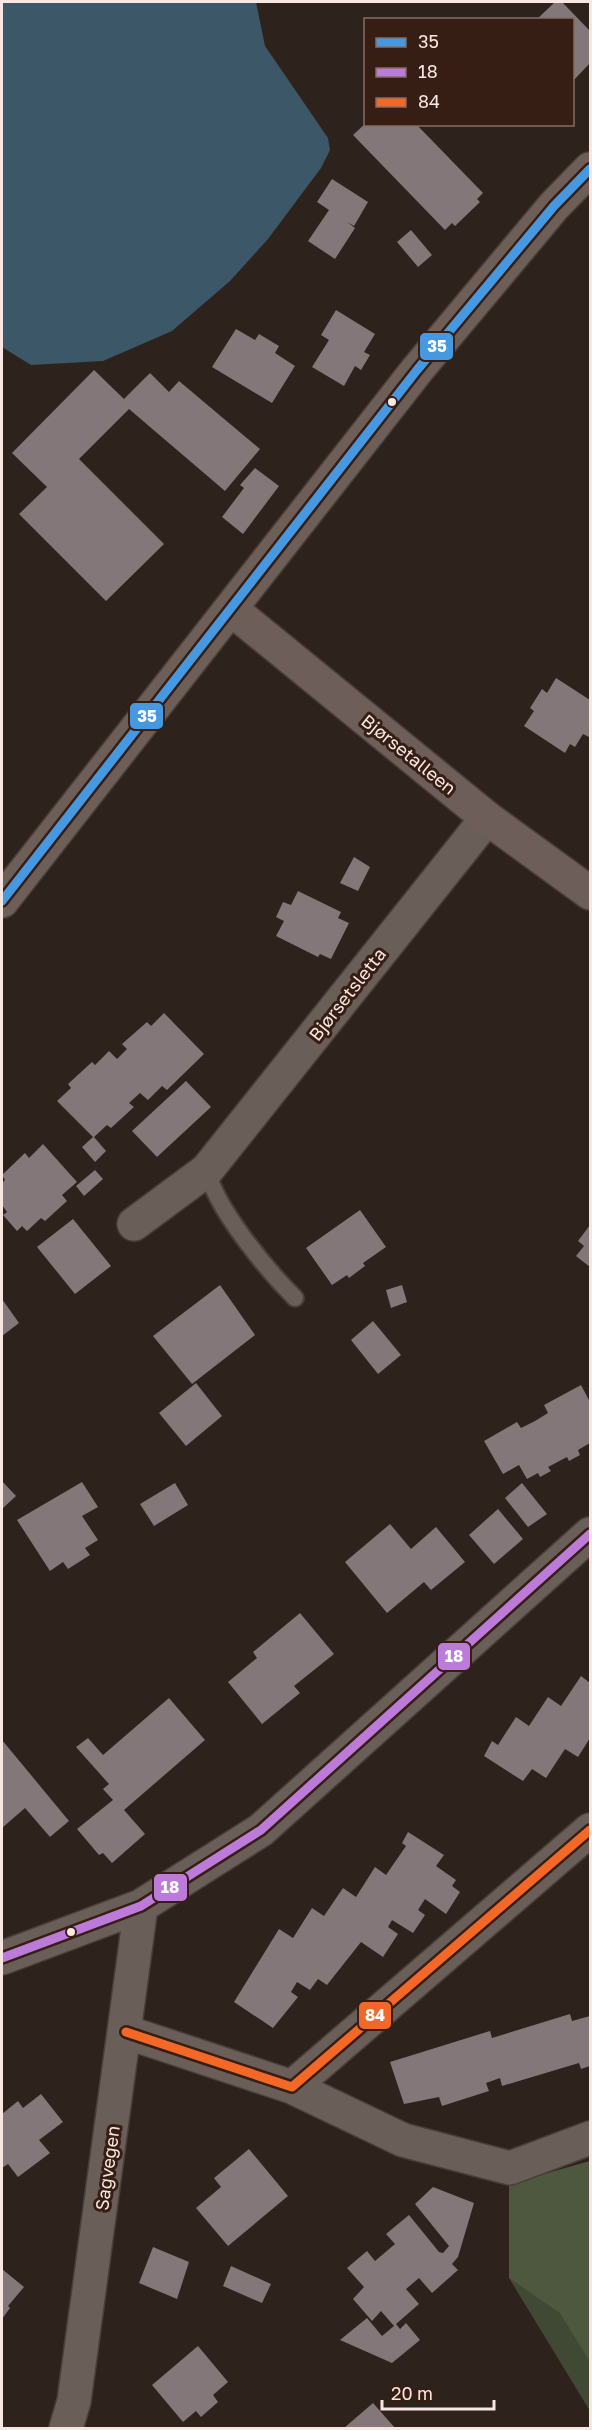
<svg xmlns="http://www.w3.org/2000/svg" width="592" height="2430" viewBox="0 0 592 2430" font-family="'Golos Text',sans-serif">
<style>
.green{fill:#3f4933}
.forest{fill:#4d583f}
.water{fill:#3c5768}
.building{fill:#83777a}
.lines{fill:none;stroke-linecap:round;stroke-linejoin:round}
.lane-casing{stroke:#493e39;stroke-width:20}
.street-casing{stroke:#493e39;stroke-width:36}
.secondary-casing{stroke:#493e39;stroke-width:36}
.primary-casing{stroke:#493e39;stroke-width:36}
.lane{stroke:#6a5e59;stroke-width:16}
.street{stroke:#6a5e59;stroke-width:33}
.secondary{stroke:#6d5e5a;stroke-width:33}
.primary{stroke:#6d5e58;stroke-width:33}
.bus-1-casing{stroke:#361e14;stroke-width:14}
.bus-2-casing{stroke:#361e14;stroke-width:14}
.bus-3-casing{stroke:#361e14;stroke-width:14}
.bus-1{stroke:#4699e1;stroke-width:9}
.bus-2{stroke:#bd7bd9;stroke-width:9}
.bus-3{stroke:#f36827;stroke-width:9}
.bus-dot{fill:#f8e7e0;stroke:#361e14;stroke-width:2}
.labels{text-anchor:middle;dominant-baseline:central;stroke-width:6;stroke-linejoin:round;paint-order:stroke}
.street-label{font-size:18px;fill:#f8e7e0;stroke:#361e14}
.line-badge{stroke:#361e14;stroke-width:2}
.badge-label{font-size:16px;text-anchor:middle;font-weight:bold;fill:#fff}
</style>
<rect width="100%" height="100%" fill="#2e221c"/>
<path class="green" d="M590 2161V2411L509 2278V2184Z"/>
<path class="forest" d="M590 2161V2362L560 2313 509 2278V2184Z"/>
<path class="water" d="M2 2H256L265 46 328 138 330 150 321 168 268 239 230 281 172 331 103 361 31 365 2 347Z"/>
<path class="building" d="M555 2H562L590 31V63L573 81V20H536Z
M366 123 416 124 483 193 477 199 480 202 455 226 452 223 445 230 353 135Z
M332 179 368 202 354 226 347 222 355 228 335 259 308 241 329 210 317 202Z
M411 230 432 255 418 267 397 242Z
M336 310 375 334 364 352 370 355 361 370 355 366 344 386 312 367 329 340 321 335Z
M236 329 255 340 259 334 279 346 275 353 295 366 272 403 212 367Z
M94 370 124 399 150 373 169 392 179 381 260 449 225 491 129 409 79 459 164 544 106 601 19 514 47 487 12 453Z
M255 468 279 486 243 534 222 517 244 488 240 485Z
M556 678 590 700V735L589 737 583 734 575 747 570 744 565 753 524 726 534 711 530 708 542 689 547 693Z
M354 857 370 867 358 891 340 883Z
M298 891 341 912 338 918 349 923 331 959 320 954 318 957 276 936 284 921 276 917 283 902 291 905Z
M164 1013 204 1054 167 1090 162 1086 148 1100 140 1093 129 1103 134 1107 111 1128 107 1125 94 1137 106 1151 95 1162 82 1147 93 1137 57 1101 71 1088 68 1084 92 1062 95 1065 109 1051 117 1059 127 1049 122 1044 147 1022 151 1026Z
M186 1081 211 1107 157 1157 132 1131Z
M43 1144 77 1182 62 1195 67 1201 45 1221 41 1218 27 1231 22 1226 17 1231 3 1215 7 1212 2 1205V1183L5 1180 2 1175 25 1153 29 1158Z
M95 1170 103 1179 84 1196 76 1186Z
M360 1210 386 1247 363 1263 365 1266 349 1278 347 1275 332 1285 306 1248Z
M73 1219 111 1266 75 1294 37 1247Z
M590 1225V1267L576 1256 584 1246 578 1241Z
M220 1285 255 1335 192 1384 153 1336Z
M402 1285 407 1302 391 1308 386 1290Z
M2 1299 19 1323 2 1336Z
M373 1321 401 1355 378 1374 351 1340Z
M196 1383 222 1416 186 1446 159 1413Z
M581 1385 590 1402V1443L578 1450 580 1455 569 1461 567 1457 548 1467 551 1471 540 1477 538 1473 527 1479 519 1465 503 1474 484 1441 517 1422 521 1428 535 1421 548 1413 544 1405Z
M2 1481 16 1496 2 1509Z
M82 1482 98 1507 82 1516 98 1540 85 1548 90 1555 68 1569 63 1562 50 1571 17 1520Z
M175 1483 188 1505 154 1526 140 1504Z
M522 1483 547 1514 528 1527 505 1498Z
M498 1509 523 1539 494 1564 469 1535Z
M390 1524 411 1549 436 1527 465 1562 431 1590 424 1582 387 1613 345 1562Z
M300 1613 334 1654 294 1686 300 1693 262 1724 228 1682 257 1658 253 1652Z
M581 1676 590 1683V1738L578 1757 565 1749 546 1778 532 1769 523 1781 484 1756 492 1741 498 1745 516 1717 529 1726 548 1697 561 1706Z
M169 1698 205 1740 124 1810 145 1834 112 1863 103 1853 99 1855 77 1829 113 1800 103 1789 109 1784 76 1747 88 1738 103 1755Z
M2 1740 69 1821 50 1837 25 1808 2 1828Z
M408 1832 444 1855 436 1866 456 1880 452 1886 460 1892 446 1914 425 1899 418 1910 425 1915 413 1933 392 1920 388 1927 398 1934 383 1957 361 1942 327 1985 318 1979 310 1990 297 1982 291 1992 298 1997 273 2028 234 2002 279 1929 293 1938 312 1908 324 1916 343 1888 356 1897 375 1867 386 1875 406 1846 402 1843Z
M570 2014 572 2021 590 2016V2066L581 2069 579 2063 502 2086 500 2078 486 2083 489 2091 442 2106 439 2097 404 2104 390 2062 490 2031 492 2038Z
M41 2094 63 2122 39 2140 50 2153 18 2177 8 2164 2 2168V2114L18 2101 23 2108Z
M249 2149 288 2196 228 2246 196 2208 221 2187 214 2178Z
M433 2187 474 2203 458 2257 452 2264 458 2270 432 2293 419 2278 406 2289 419 2304 396 2324 400 2329 406 2323 420 2340 392 2363 340 2340 367 2318 382 2336 394 2326 381 2311 372 2321 353 2299 364 2287 347 2268 367 2251 375 2261 395 2244 386 2234 409 2215 439 2252 443 2253 449 2246 415 2204Z
M153 2247 189 2262 177 2299 139 2283Z
M231 2266 271 2284 262 2303 223 2286Z
M2 2269 24 2287 8 2306 10 2308 2 2319Z
M198 2346 228 2382 213 2395 218 2402 201 2417 196 2411 183 2422 152 2385Z
M373 2403 395 2428H344Z"/>
<g class="lines">
<g class="lane-casing">
<path id="lane" d="M207 1170C216 1209 267 1270 295 1298"/>
</g>
<g class="street-casing">
<path id="street" d="M134 1224 207 1170 487 818
M2 1958 141 1906 261 1830 590 1534
M126 2032 292 2087 590 1830
M292 2087 403 2140 510 2168 590 2138
M66 2428 74 2401 141 1906"/>
</g>
<g class="secondary-casing">
<path id="secondary" d="M231 609 487 818 590 893"/>
</g>
<g class="primary-casing">
<path id="primary" d="M2 901 417 370 554 206 590 169"/>
</g>
<use href="#lane" class="lane"/>
<use href="#street" class="street"/>
<use href="#secondary" class="secondary"/>
<use href="#primary" class="primary"/>
<g class="bus-1-casing">
<path id="bus-1" d="M2 901 417 370 554 206 590 169"/>
</g>
<g class="bus-2-casing">
<path id="bus-2" d="M2 1958 141 1906 261 1830 590 1534"/>
</g>
<g class="bus-3-casing">
<path id="bus-3" d="M126 2032 292 2087 590 1830"/>
</g>
<use href="#bus-1" class="bus-1"/>
<use href="#bus-2" class="bus-2"/>
<use href="#bus-3" class="bus-3"/>
</g>
<g class="bus-dot">
<circle cx="392" cy="402" r="5"/>
<circle cx="71" cy="1932" r="5"/>
</g>
<g class="labels">
<g class="street-label">
<text transform="translate(409 754) rotate(39)">Bjørsetalleen</text>
<text transform="translate(347 994) rotate(-52)">Bjørsetsletta</text>
<text transform="translate(107 2168) rotate(-82)">Sagvegen</text>
</g>
</g>
<g class="line-badge">
<rect x="419" y="332" width="35" height="29" rx="6" fill="#4699e1"/>
<rect x="129" y="702" width="35" height="28" rx="6" fill="#4699e1"/>
<rect x="437" y="1642" width="34" height="29" rx="6" fill="#bd7bd9"/>
<rect x="153" y="1873" width="35" height="29" rx="6" fill="#bd7bd9"/>
<rect x="358" y="2001" width="34" height="29" rx="6" fill="#f36827"/>
</g>
<g class="badge-label">
<text x="437" y="352">35</text>
<text x="147" y="722">35</text>
<text x="454" y="1662">18</text>
<text x="170" y="1893">18</text>
<text x="375" y="2021">84</text>
</g>
<rect width="592" height="2430" fill="none" stroke="#f8e7e0" stroke-width="6"/>
<rect x="364" y="18" width="210" height="108" fill="#361e14" stroke="#846e66" stroke-width="1.5"/>
<rect x="376" y="38" width="30" height="9" fill="#4699e1" stroke="#846e66" stroke-width="1.5"/>
<text x="418" y="48" font-size="18" fill="#f8e7e0">35</text>
<rect x="376" y="68" width="30" height="9" fill="#bd7bd9" stroke="#846e66" stroke-width="1.5"/>
<text x="418" y="78" font-size="18" fill="#f8e7e0">18</text>
<rect x="376" y="98" width="30" height="9" fill="#f36827" stroke="#846e66" stroke-width="1.5"/>
<text x="418" y="108" font-size="18" fill="#f8e7e0">84</text>
<path d="M382 2400v9h112v-9" fill="none" stroke="#f8e7e0" stroke-width="3"/>
<text x="391" y="2400" font-size="18" fill="#f8e7e0" stroke="#361e14" stroke-width="4.5" paint-order="stroke">20 m</text>
</svg>
